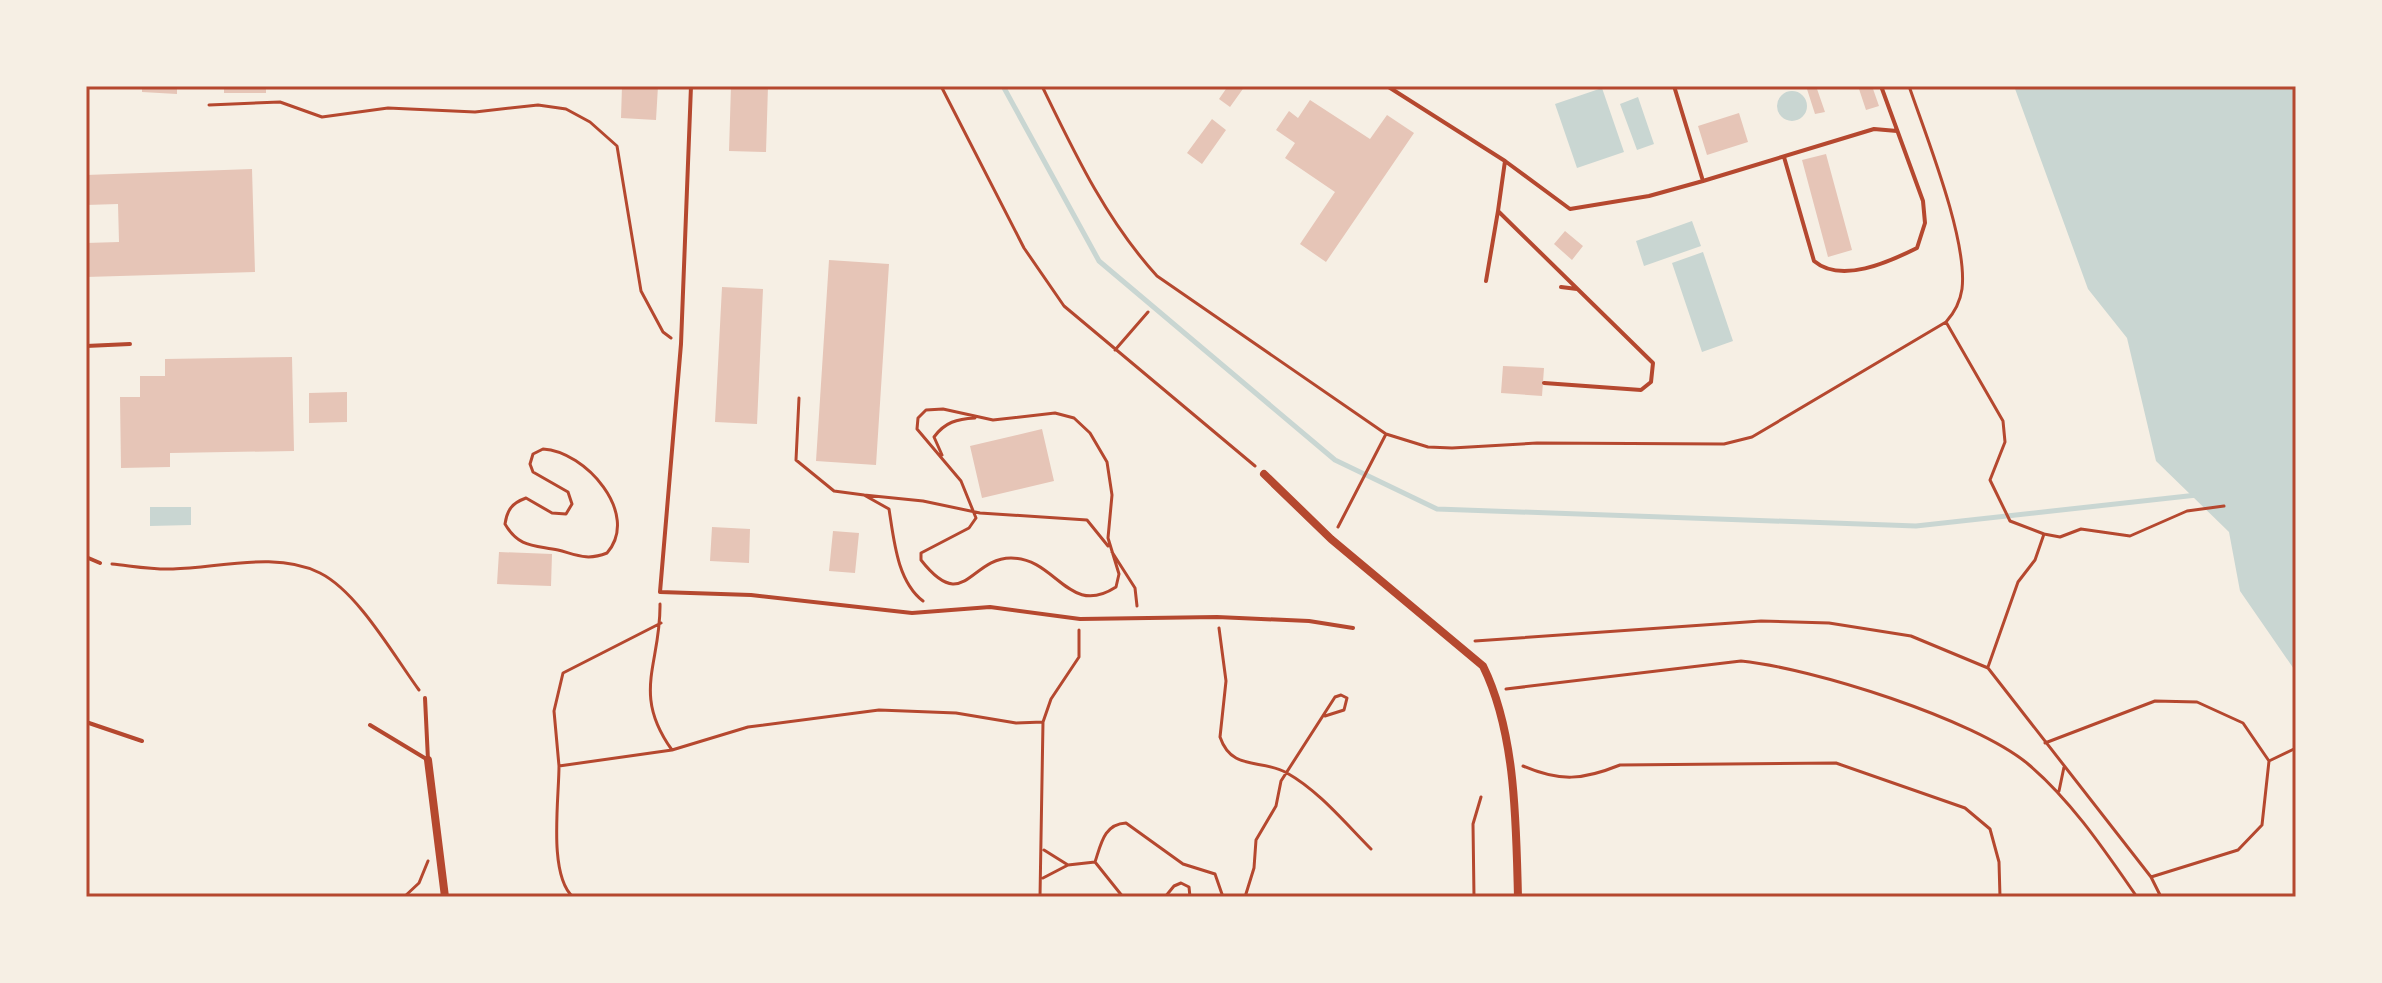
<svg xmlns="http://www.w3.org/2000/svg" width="2382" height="983" viewBox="0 0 2382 983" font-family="'Alegreya Sans',sans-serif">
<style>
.water{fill:#c9d6d2}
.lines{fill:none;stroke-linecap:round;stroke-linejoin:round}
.stream{stroke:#c9d6d2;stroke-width:5}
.building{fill:#e6c5b7}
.path{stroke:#b5482f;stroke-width:3}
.service{stroke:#b5482f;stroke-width:4}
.minor{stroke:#b5482f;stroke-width:8}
.neatline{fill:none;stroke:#b5482f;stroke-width:3}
</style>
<rect width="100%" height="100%" fill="#f6efe4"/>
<path class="water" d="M2014 86H2296V672L2240 591 2229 532 2156 461 2127 338 2088 289Z
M1602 88 1624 152 1577 168 1555 104Z
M1777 106a15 15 0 1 1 30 0a15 15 0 1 1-30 0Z
M1638 97 1654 144 1637 150 1620 104Z
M1692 221 1701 246 1644 266 1636 241Z
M1703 252 1733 341 1702 352 1672 263Z
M150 507H191V525L150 526Z"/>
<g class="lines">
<path class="stream" d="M1003 86 1099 261 1335 460 1437 509 1916 526 2197 495"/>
</g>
<path class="building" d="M142 86H177V94L142 92Z
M224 86H266V93H224Z
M622 86H658L656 120 621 118Z
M731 86H768L766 152 729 151Z
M1228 86H1245L1230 107 1219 99Z
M1806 86H1816L1825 112 1815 114Z
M1858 86H1872L1879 106 1866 110Z
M1310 100 1370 139 1387 115 1414 133 1326 262 1300 244 1335 192 1285 158 1295 143 1276 130 1289 111 1298 118Z
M1739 113 1748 142 1707 155 1698 126Z
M1212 119 1226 130 1202 164 1187 153Z
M1826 154 1852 250 1828 257 1802 160Z
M252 169 255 272 86 277V243L119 242 118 204 86 205V175Z
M1565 231 1583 246 1572 260 1554 244Z
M829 260 889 264 876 465 816 461Z
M722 287 763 289 757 424 715 422Z
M292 357 294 451 170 453V467L121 468 120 397H140V376H165V359Z
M1503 366 1544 368 1542 396 1501 393Z
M347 392V422L309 423V393Z
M1042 429 1054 481 982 498 970 446Z
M712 527 750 529 749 563 710 561Z
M833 531 859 533 855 573 829 571Z
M499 552 552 554 551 586 497 584Z"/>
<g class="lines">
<path class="path" d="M941 86 1024 248 1064 306 1255 466
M1042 86C1075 154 1106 220 1157 276L1386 434 1428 447 1452 448 1537 443 1724 444 1752 437 1946 322C1955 312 1960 303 1962 289 1968 240 1926 136 1909 86
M209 105 280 102 322 117 388 108 475 112 538 105 566 109 590 122 617 146 641 291 663 332 671 338
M1946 322 2003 421 2005 442 1990 480 2010 521 2044 534 2035 560 2018 582 1988 667
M1115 350 1148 312
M799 398 796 460 834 491 864 495 889 509C894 540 897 581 923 601
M943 409 993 420 1055 413 1074 418 1090 433 1107 462 1112 495 1108 538 1119 574 1116 587C1068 618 1057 558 1011 558 970 558 964 615 921 560V553L969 528 976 518 961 481 917 429 918 418 926 410Z
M543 449C585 451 641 514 607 553 587 561 577 555 558 550 534 545 519 548 505 524 507 510 512 503 526 498L552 513 566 514 572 504 568 492 533 472 530 464 533 454Z
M942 455 934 437C945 422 957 419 975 418
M864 495 923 501 980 513 1087 520 1108 546
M1338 527 1386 434
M2044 534 2060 537 2081 529 2130 536 2187 511 2224 506
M1112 552 1135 588 1137 606
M112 564C132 566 153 570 173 569 219 568 276 551 320 573 358 592 394 656 419 690
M1219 628 1226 681 1220 737C1232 772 1261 758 1287 773 1319 791 1345 823 1371 849
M1475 641 1761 621 1829 623 1911 636 1988 668 2151 877 2161 897
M1506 689 1741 661C1812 668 1974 719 2028 764 2071 800 2105 851 2137 897
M2045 743 2155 701 2197 702 2243 723 2269 761 2262 825 2238 850 2151 877
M672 750 748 727 879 710 956 713 1016 723 1043 722
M2269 761 2296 748
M559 766 554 711 563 673 661 623
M1523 766C1560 782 1583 780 1620 765L1836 763 1965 808 1990 829 1999 862 2000 897
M2059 791 2064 767
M1044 850 1068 865 1095 862 1123 897
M1095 862C1101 844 1104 824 1126 823L1183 864 1215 874 1223 897
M1043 878 1068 865
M404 897 419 883 428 861
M573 897C548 875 559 799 559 766L672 750C631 693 661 664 660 604
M1040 897 1043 722 1051 699 1079 657V630
M1165 897 1174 886 1181 883 1189 887 1190 897
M1245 897 1254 868 1256 840 1276 806 1281 781 1335 697 1341 695 1347 698 1344 710 1325 716
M1474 897 1473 824 1481 797"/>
<path class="service" d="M691 86 681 344 660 592 751 595 912 613 990 607 1080 619 1217 617 1309 621 1353 628
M1387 86 1505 161 1570 209 1649 196 1703 181
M1674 86 1703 181 1874 129 1897 131
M1784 157 1814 261C1841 284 1889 262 1917 248L1925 223 1923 201 1881 86
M1505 161 1498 211 1653 363 1651 382 1641 390 1544 383
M1486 281 1498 211
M1561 287 1577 289
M86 346 130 344
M86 557 100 563
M86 722 142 741
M370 725 428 760 425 698"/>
<path class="minor" d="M1264 474 1331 539 1483 666C1516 733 1516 823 1518 897
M428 760 445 897"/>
</g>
<rect width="2382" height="983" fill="none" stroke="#f6efe4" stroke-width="176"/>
<rect x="88" y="88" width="2206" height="807" class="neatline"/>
</svg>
